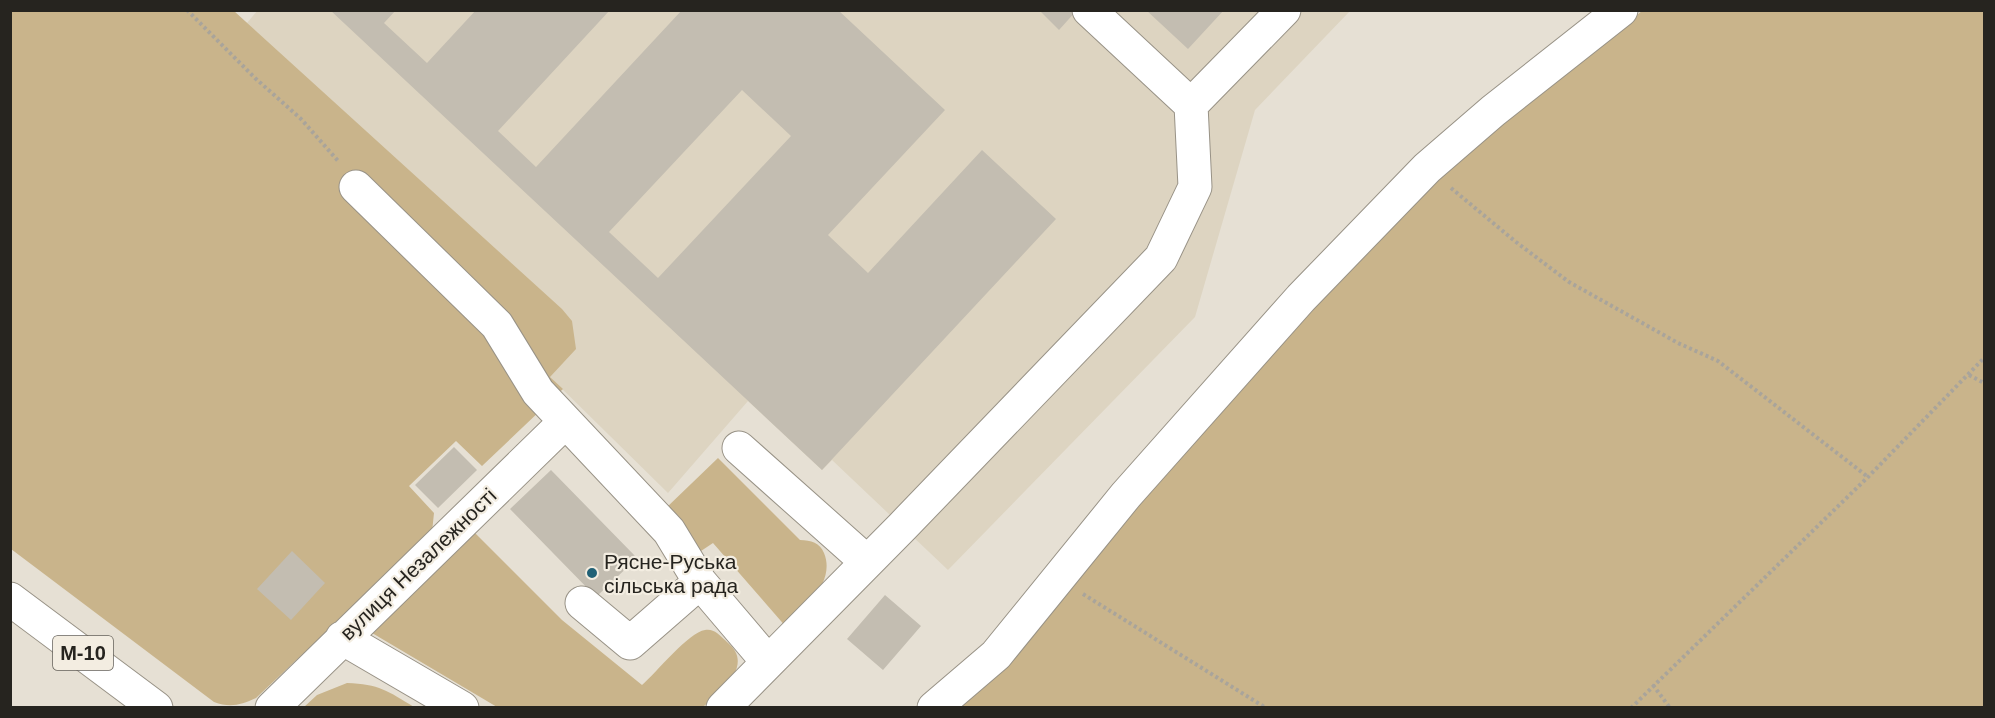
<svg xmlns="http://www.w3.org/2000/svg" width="1995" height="718" viewBox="0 0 1995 718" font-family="Arial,sans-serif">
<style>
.built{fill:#ddd4c1}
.green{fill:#c9b48b}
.building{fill:#c3bdb1;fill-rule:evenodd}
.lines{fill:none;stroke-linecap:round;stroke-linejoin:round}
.minor-casing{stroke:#989286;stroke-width:35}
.major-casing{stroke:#989286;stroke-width:35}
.path{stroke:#a9a49b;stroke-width:4;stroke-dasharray:3 3;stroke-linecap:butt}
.minor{stroke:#fff;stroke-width:33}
.major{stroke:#fff;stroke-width:33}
.poi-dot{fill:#216176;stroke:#f3ede1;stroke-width:2}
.labels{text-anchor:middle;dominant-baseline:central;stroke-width:4.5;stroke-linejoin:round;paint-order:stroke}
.shield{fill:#f3ede1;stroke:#646059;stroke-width:1.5}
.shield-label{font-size:20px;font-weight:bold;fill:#26241f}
.poi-label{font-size:21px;fill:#26241f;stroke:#f3ede1;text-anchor:start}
.street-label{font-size:21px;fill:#26241f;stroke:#f3ede1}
</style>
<rect width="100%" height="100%" fill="#e6e0d4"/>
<path class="built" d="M258 10 1350 11 1255 110 1195 317 948 570 832 460 822 470 748 401 668 493 550 377 247 23Z"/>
<path class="green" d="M11 11H234L562 309 572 321 576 349 550 377 563 389 482 466 456 441 409 486 434 513 432 532 256 698C241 705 230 708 214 702L11 549Z
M1642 11H1984V707L941 708 1055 596 1437 170Z
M718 458 800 540C811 540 820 543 824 553 836 582 804 609 787 628L713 543 701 551 665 509Z
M472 530 562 620 642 685C656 673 689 632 705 630 713 628 720 635 725 640 728 643 733 647 735 651 747 672 717 695 703 707H497L367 630Z
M347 683C379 684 388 691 414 707H304L317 695Z"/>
<path class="building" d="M330 10H396L384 23 427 63 476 10H610L498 131 536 167 682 10H838L945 110 828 235 868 273 982 150 1056 219 822 470ZM742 90 791 136 658 278 609 232Z
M1039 10H1077L1059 30Z
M1146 10H1224L1188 49Z
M454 447 477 470 438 508 415 485Z
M551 470 637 558 596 597 510 509Z
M292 551 325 583 291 620 257 589Z
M885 595 921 626 883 670 847 639Z"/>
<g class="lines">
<g class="minor-casing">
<path id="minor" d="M1191 105 1284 10
M356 187 497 325 538 392 669 531 700 582 768 662
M739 448 867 562
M582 603 630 643 700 582
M342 638 462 708
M272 708 565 422
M723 708 902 527 1161 258 1195 187 1191 105 1089 10
M934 708 996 655 1126 495 1301 298 1427 168 1493 111 1621 10"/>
</g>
<g class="major-casing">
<path id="major" d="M10 599 156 708"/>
</g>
<path class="path" d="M187 10 255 78 301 119 339 162
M1451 188 1516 242 1569 282 1678 343 1718 361 1868 477
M1969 375 1984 383
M1083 594 1266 708
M1653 685 1670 708
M1631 708 1868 477 1984 358"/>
<use href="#minor" class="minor"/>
<use href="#major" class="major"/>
</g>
<circle class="poi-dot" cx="592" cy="573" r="6"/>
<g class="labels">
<rect class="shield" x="53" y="636" width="60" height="34" rx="4.5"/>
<g class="shield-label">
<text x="83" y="653">М-10</text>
</g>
<g class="poi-label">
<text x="604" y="561">Рясне-Руська<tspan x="604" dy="24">сільська рада</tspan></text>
</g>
<g class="street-label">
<text transform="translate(418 564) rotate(-44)">вулиця Незалежності</text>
</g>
</g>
<rect width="1995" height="718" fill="none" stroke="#26241f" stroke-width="24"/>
</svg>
